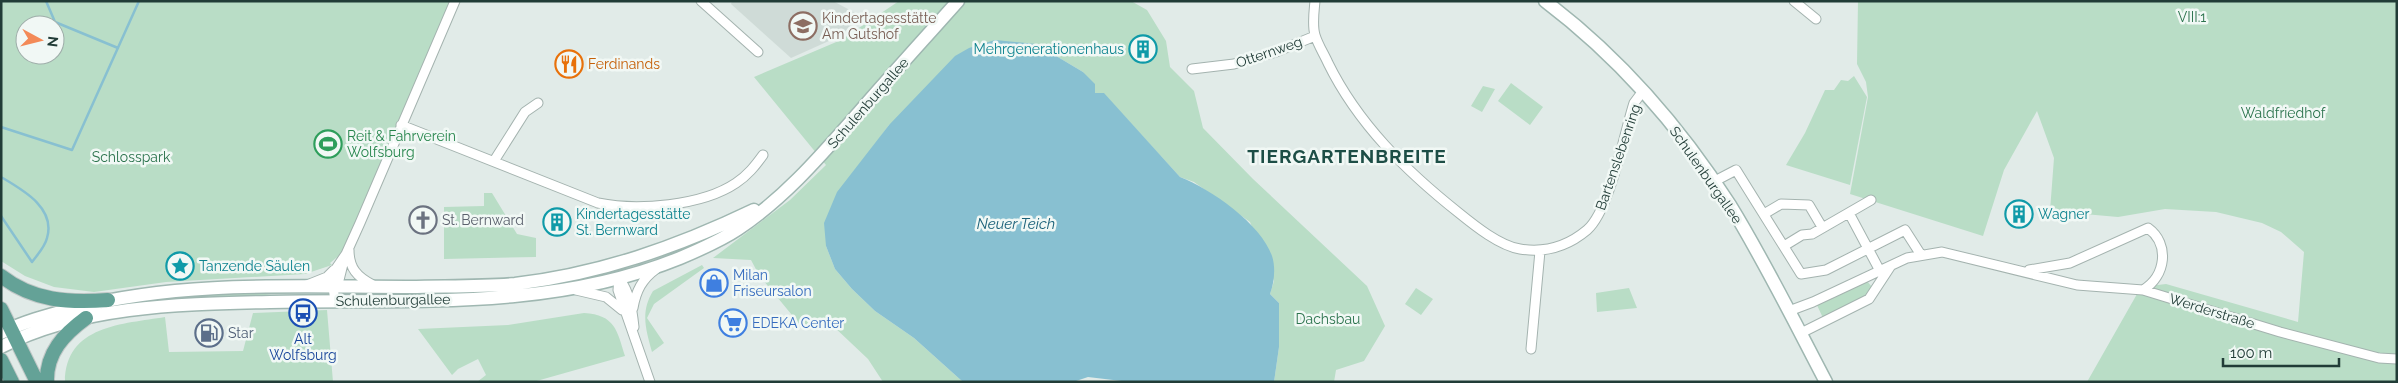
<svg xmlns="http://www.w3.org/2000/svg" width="2398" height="383" viewBox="0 0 2398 383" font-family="Raleway,sans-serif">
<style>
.built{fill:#cfdbd7}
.green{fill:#b9ddc6;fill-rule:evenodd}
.water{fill:#88c0d1}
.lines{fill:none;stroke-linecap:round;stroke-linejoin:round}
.stream{stroke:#88c0d1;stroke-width:2.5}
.street-casing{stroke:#a4b3af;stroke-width:11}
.secondary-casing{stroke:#9fb7b1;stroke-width:15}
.primary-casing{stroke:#c1c8c7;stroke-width:16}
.street{stroke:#fff;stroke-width:9}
.secondary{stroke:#fff;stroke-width:12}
.primary{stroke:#64a297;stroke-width:14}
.labels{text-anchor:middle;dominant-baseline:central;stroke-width:5;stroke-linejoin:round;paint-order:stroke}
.park-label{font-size:14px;fill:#2b734d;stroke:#f1f8f5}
.education-label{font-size:14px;fill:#785e54;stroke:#f1f8f5;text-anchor:start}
.culture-label{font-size:14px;fill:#0d838f;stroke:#f1f8f5;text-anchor:start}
.street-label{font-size:14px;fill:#213c37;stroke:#f1f8f5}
.food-label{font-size:14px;fill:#c56008;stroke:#f1f8f5;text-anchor:start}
.leisure-label{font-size:14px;fill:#27864d;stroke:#f1f8f5;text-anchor:start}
.worship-label{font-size:14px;fill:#5b616d;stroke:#f1f8f5;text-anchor:start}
.shop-label{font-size:14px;fill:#366cbe;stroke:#f1f8f5;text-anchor:start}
.service-label{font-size:14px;fill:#4e5e75;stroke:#f1f8f5;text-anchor:start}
.transit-label{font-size:14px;fill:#164399;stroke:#f1f8f5}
.water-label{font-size:15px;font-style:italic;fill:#1a6179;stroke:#f1f8f5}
.district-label{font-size:19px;font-weight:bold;letter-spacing:1px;fill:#1d4e46;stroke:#f1f8f5}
</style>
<rect width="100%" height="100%" fill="#e1ebe8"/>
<path class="built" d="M732 1H833L861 16 840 36 791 58 731 4Z"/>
<path class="green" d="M1 1H451L397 124 357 222 341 254 330 263 332 265 305 274 166 282 94 292 54 287 25 276 1 261ZM25 25H55V55H25Z
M899 1H1131L1147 10 1166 41 1170 67 1194 91 1203 128 1253 179 1367 286 1385 326 1364 361 1336 370 1334 382H1274L1279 347V303L1270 294 1274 281 1250 222 1194 182 1180 177 1104 94 1095 93 1083 72 1036 44 889 125 865 158 826 246 835 269 852 289 875 311 914 338 963 382H883L868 359 832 325 801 326 759 275 751 260 713 258 790 200 826 165 754 77 841 40Z
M1858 1H2397V382H2087L2141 287 2166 284 2298 322 2304 252 2281 232 2262 223 2216 212 2165 209 2118 217 2050 211 2054 158 2037 111 2004 170 1983 236 1850 194 1868 97 1866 82 1857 64Z
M1854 76 1867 97 1850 185 1786 165 1805 133 1825 90H1834L1841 80 1848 81Z
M1511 83 1543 107 1530 125 1498 101Z
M1483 86 1495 89 1482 112 1471 106Z
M484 193H492L517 234 536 238V257L444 259V207L484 206Z
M702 265 704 268 654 304 647 318 664 343 652 352C646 330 640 312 653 291Z
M1867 281 1872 287 1868 295 1823 318 1816 303Z
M1416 288 1433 299 1421 315 1405 304Z
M1629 288 1637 308 1597 312 1596 293Z
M319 292 271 294 248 298 172 300 224 293Z
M327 310 333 382H65C65 325 124 324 165 317L169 352 243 351 253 313Z
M584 313C615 315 617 330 625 356L533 382H477L486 375 478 359 458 369 452 375 418 329 508 325Z"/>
<path class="water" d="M995 40 1036 44 1083 72 1095 84V93H1104L1180 177C1211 189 1261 224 1272 256 1276 268 1274 283 1270 294L1279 303V347L1274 382H1130L1088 377 1073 382H963L914 338 875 311 852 289 835 269 826 246 824 223 837 192 889 125 955 56 969 48Z"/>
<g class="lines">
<path class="stream" d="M46 1 55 22 118 48
M1 127 72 150 139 1
M1 177C23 190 56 208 47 238 45 247 37 255 32 262L1 216"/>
<g class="street-casing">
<path id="street" d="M701 1 758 52
M1315 1C1314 12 1312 25 1315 35 1318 45 1324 54 1328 63 1358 124 1406 171 1459 213 1475 226 1500 246 1520 249 1545 253 1568 246 1587 230 1610 210 1624 134 1634 103L1643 91
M1794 1 1816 19
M1192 69 1234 64 1276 52 1315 36
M401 125 598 203C637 211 702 206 736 183 748 175 755 166 763 155
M494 161 525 112 538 103
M1713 182 1736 170 1801 274 1826 270 1905 230 1921 255
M1849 213 1880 271
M1764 214 1781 204 1809 205 1822 227
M1784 246 1802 235 1812 234 1871 200
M349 250C349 268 357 277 373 285
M2029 270 2070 263 2148 228C2170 244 2166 276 2143 290
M619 278 618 290 650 382
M619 278C630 293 632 309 634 327
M307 285 327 277 334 270
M335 288 339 280 344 260
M576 290 606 297 622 310
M335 301 332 280 335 270 346 254 360 223 455 1
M633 308C636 291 642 279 656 269
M1789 311 1813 302 1907 258 1942 252 2077 285 2143 290 2280 332 2379 358 2397 359
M1801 333 1869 299 1890 267
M1531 349 1540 251"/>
</g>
<g class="secondary-casing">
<path id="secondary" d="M1545 1C1619 57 1680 127 1730 205 1765 262 1795 323 1826 382
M1 333C25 321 49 315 75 308 183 280 299 287 410 287 445 286 480 287 515 284 600 274 677 247 754 210
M1 347C82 305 182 304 270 302 407 299 550 311 680 258 699 250 720 241 738 229 786 197 823 153 861 110 893 73 926 37 958 1"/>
</g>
<g class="primary-casing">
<path id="primary" d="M1 276C33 301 69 303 108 300
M1 309 37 382
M1 360 12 382
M47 382C46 353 64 334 86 318"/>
</g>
<use href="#street" class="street"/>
<use href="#secondary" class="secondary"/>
<use href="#primary" class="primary"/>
</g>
<defs>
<g id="school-ring" transform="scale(1.4375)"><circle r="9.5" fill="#f1f8f5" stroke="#8d6e63" stroke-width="1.5"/><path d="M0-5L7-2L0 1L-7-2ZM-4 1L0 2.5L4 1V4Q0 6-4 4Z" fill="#8d6e63"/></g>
<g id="building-ring" transform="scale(1.4375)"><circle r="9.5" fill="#f1f8f5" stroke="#0f9aa8" stroke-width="1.5"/><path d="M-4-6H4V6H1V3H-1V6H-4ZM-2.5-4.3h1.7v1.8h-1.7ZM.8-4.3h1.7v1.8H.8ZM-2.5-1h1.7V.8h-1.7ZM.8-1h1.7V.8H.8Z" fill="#0f9aa8"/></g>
<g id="restaurant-ring" transform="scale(1.4375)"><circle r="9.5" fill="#f1f8f5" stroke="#e8710a" stroke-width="1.5"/><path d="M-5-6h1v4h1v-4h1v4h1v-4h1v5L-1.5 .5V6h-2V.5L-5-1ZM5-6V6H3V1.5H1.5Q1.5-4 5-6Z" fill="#e8710a"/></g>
<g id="stadium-ring" transform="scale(1.4375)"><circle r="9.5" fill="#f1f8f5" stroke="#2e9e5b" stroke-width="1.5"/><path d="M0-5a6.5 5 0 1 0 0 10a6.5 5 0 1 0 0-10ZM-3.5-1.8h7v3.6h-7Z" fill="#2e9e5b"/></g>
<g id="church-ring" transform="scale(1.4375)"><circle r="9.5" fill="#f1f8f5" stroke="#6b7280" stroke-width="1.5"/><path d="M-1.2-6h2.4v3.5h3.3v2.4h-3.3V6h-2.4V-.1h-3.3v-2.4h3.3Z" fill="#6b7280"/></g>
<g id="sight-ring" transform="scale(1.4375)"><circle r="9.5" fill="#f1f8f5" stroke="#0f9aa8" stroke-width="1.5"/><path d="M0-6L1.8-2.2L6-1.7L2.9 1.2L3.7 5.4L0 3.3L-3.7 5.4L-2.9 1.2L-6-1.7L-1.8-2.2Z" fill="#0f9aa8"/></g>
<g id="shop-ring" transform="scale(1.4375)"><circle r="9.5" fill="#f1f8f5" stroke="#3f7fe0" stroke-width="1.5"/><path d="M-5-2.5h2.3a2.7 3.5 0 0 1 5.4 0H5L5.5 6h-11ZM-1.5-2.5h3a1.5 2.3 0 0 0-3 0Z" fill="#3f7fe0"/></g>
<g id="bus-ring" transform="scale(1.4375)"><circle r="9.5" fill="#f1f8f5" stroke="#1a4fb4" stroke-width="1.5"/><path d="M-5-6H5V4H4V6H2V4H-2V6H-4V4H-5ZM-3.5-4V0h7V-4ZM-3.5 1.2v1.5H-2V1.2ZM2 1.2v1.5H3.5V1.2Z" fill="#1a4fb4"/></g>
<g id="supermarket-ring" transform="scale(1.4375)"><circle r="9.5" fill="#f1f8f5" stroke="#3f7fe0" stroke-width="1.5"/><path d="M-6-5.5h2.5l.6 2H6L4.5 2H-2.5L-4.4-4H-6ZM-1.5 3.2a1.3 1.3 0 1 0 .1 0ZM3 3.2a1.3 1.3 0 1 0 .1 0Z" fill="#3f7fe0"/></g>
<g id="fuel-ring" transform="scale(1.4375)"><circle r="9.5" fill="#f1f8f5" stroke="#5c6f8a" stroke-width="1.5"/><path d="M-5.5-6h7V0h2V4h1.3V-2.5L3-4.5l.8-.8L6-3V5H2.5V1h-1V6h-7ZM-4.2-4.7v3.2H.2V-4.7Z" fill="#5c6f8a"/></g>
</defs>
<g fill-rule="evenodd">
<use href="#school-ring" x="803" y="26"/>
<use href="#building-ring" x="1143" y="49"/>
<use href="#restaurant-ring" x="569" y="64"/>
<use href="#stadium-ring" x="328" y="144"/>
<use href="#building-ring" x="2019" y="214"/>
<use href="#church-ring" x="423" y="220"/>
<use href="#building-ring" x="557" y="222"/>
<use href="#sight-ring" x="180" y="266"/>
<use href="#shop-ring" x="714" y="283"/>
<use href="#bus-ring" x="303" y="313"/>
<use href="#supermarket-ring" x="733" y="323"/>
<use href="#fuel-ring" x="209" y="333"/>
</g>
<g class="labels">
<g class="park-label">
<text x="2192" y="17">VIII:1</text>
<text x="2283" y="113">Waldfriedhof</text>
<text x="131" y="157">Schlosspark</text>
<text x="1328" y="319">Dachsbau</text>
</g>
<g class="education-label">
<text x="822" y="18">Kindertagesstätte<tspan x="822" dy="16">Am Gutshof</tspan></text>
</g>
<g class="culture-label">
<text x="1124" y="49" text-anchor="end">Mehrgenerationenhaus</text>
<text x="576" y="214">Kindertagesstätte<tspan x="576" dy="16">St. Bernward</tspan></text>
<text x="2038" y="214">Wagner</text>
<text x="199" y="266">Tanzende Säulen</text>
</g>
<g class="street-label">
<text transform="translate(1269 52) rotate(-19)">Otternweg</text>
<text transform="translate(868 103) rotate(-49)">Schulenburgallee</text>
<text transform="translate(1618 157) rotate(-71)">Bartenslebenring</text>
<text transform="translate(1706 175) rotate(55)">Schulenburgallee</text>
<text transform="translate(393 300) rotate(-1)">Schulenburgallee</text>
<text transform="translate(2212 311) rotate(17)">Werderstraße</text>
</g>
<g class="food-label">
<text x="588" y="64">Ferdinands</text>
</g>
<g class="leisure-label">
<text x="347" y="136">Reit &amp; Fahrverein<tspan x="347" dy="16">Wolfsburg</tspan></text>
</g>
<g class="worship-label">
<text x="442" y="220">St. Bernward</text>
</g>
<g class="shop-label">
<text x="733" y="275">Milan<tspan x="733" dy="16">Friseursalon</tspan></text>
<text x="752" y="323">EDEKA Center</text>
</g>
<g class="service-label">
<text x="228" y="333">Star</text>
</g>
<g class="transit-label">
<text x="303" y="339">Alt<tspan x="303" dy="16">Wolfsburg</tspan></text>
</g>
<g class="water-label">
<text x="1016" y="224">Neuer Teich</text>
</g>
<g class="district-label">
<text x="1347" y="156">TIERGARTENBREITE</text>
</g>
</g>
<rect width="2398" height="383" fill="none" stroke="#213c37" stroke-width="5"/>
<g transform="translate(40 40) rotate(97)"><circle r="24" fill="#f1f8f5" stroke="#9eada9"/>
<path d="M0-4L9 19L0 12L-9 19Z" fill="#f38a57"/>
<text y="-8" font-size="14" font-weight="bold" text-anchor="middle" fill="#213c37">N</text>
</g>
<path d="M2223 358v8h116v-8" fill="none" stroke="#213c37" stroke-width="2.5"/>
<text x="2230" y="358" font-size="15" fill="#213c37" stroke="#f1f8f5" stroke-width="4" paint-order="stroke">100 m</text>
</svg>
